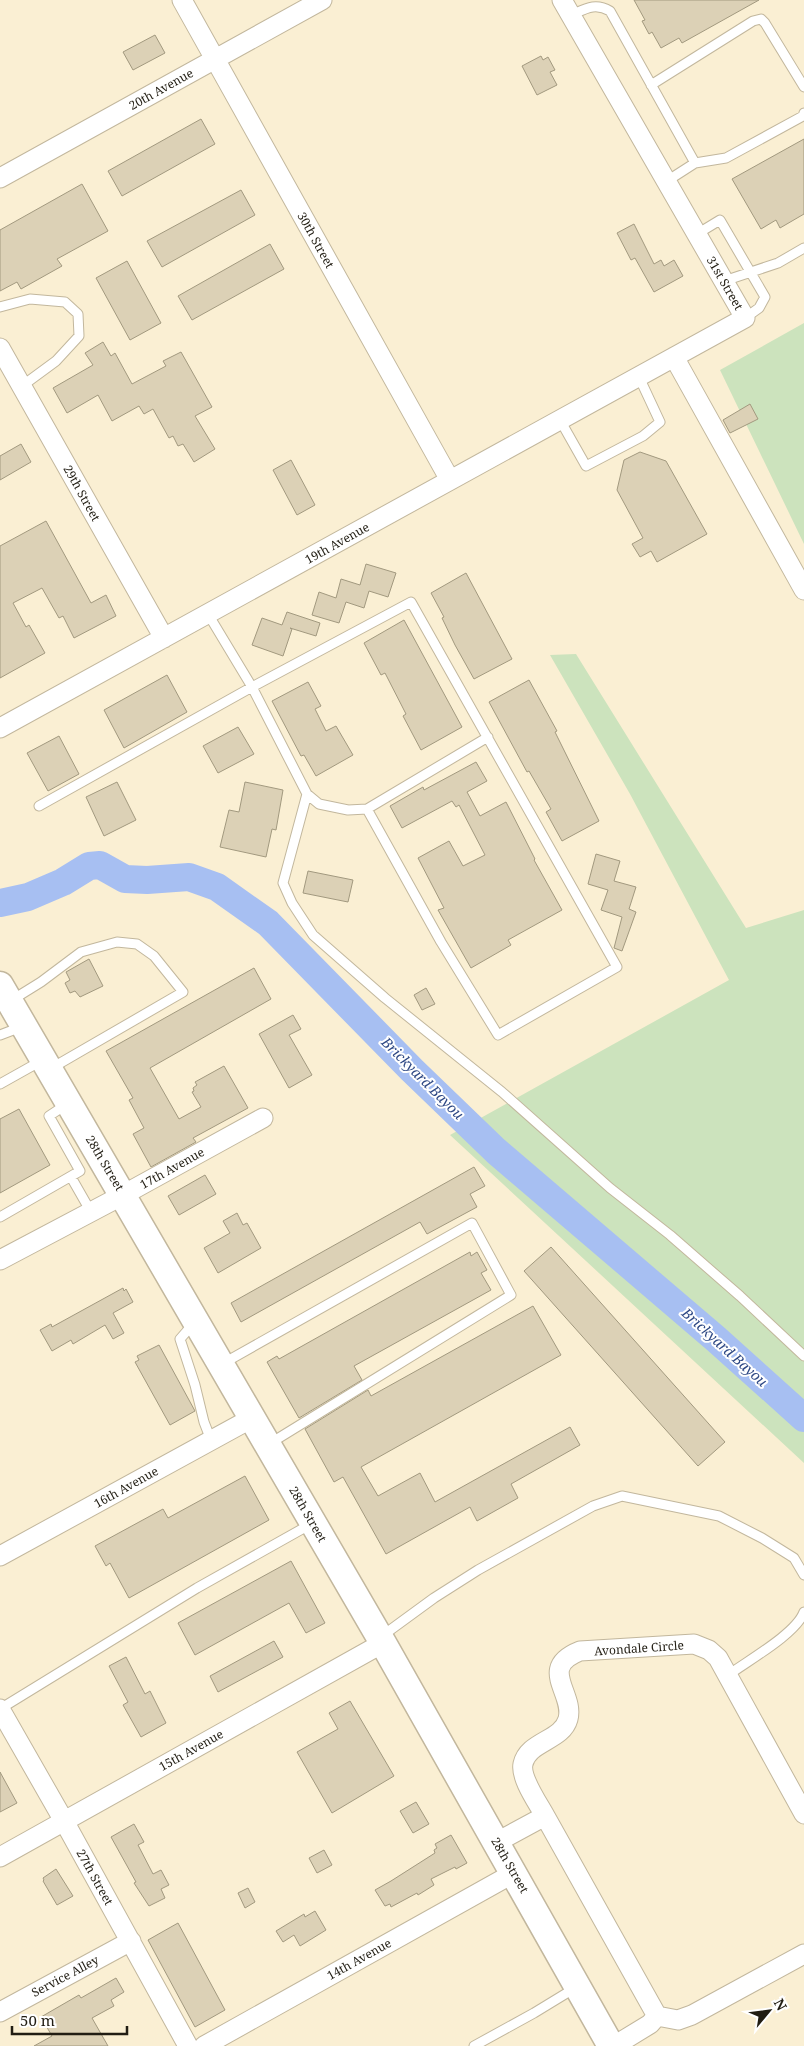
<svg xmlns="http://www.w3.org/2000/svg" width="804" height="2046" viewBox="0 0 804 2046" font-family="'Noto Serif',serif">
<style>
.green{fill:#cce3bd}
.lines{fill:none;stroke-linecap:round;stroke-linejoin:round}
.river{stroke:#a7bff2;stroke-width:28}
.building{fill:#dcd1b6;stroke:#a2997f}
.lane-casing{stroke:#c2b79d;stroke-width:11}
.street-casing{stroke:#c2b79d;stroke-width:21}
.secondary-casing{stroke:#c2b79d;stroke-width:29}
.lane{stroke:#fff;stroke-width:9}
.street{stroke:#fff;stroke-width:19}
.secondary{stroke:#fff;stroke-width:26}
.labels{text-anchor:middle;dominant-baseline:central;stroke-width:4;stroke-linejoin:round;paint-order:stroke}
.street-label{font-size:12px;fill:#211d13;stroke:#fff}
.water-label{font-size:14px;font-style:italic;fill:#2f4985;stroke:#fff}
</style>
<rect width="100%" height="100%" fill="#faefd3"/>
<path class="green" d="M804 323V544L720 370Z
M576 654 746 928 804 910V1463L450 1135 729 980 630 794 550 655Z"/>
<g class="lines">
<path class="river" d="M0 903 28 897 63 882 89 866 100 865 125 879 147 880 189 877 217 887 268 923 412 1070 496 1151 716 1339 804 1418"/>
</g>
<path class="building" d="M634 0H759L682 43 679 38 661 48 652 32 649 34 642 21 645 20Z
M155 35 165 53 133 70 123 52Z
M541 56 543 60 548 57 555 70 550 72 557 85 537 95 522 66Z
M201 119 215 144 122 196 108 171Z
M804 139V214L780 228 776 220 761 229 732 179Z
M82 184 108 231 57 259 62 266 21 289 17 282 0 291V230Z
M241 190 255 215 162 267 147 241Z
M634 224 654 264 661 260 664 266 674 260 683 276 654 292 635 258 631 260 617 233Z
M270 244 284 269 192 320 178 296Z
M127 261 161 323 130 340 96 278Z
M103 342 111 356 115 353 132 384 166 366 163 361 181 352 212 407 195 416 215 449 194 462 183 444 178 446 173 436 169 438 153 409 144 414 139 406 112 421 98 395 67 413 53 388 93 365 85 353Z
M750 404 758 419 730 433 723 420Z
M21 444 31 462 0 480V456Z
M640 452 666 461 707 534 657 562 651 551 640 557 632 544 643 538 617 490 624 460Z
M291 460 315 505 297 515 273 470Z
M46 521 91 603 106 595 116 616 74 638 63 616 59 618 42 588 13 603 26 627 29 625 45 653 0 678V546Z
M366 564 396 573 388 597 369 591 364 608 346 602 339 623 312 615 319 592 336 598 341 579 360 585Z
M466 573 512 659 474 679 455 645 442 618 444 617 431 593Z
M287 612 320 623 316 636 290 628 292 629 283 656 252 645 262 618 282 625Z
M404 620 462 727 421 750 403 716 406 714 385 673 381 675 364 643Z
M167 675 187 712 124 748 104 710Z
M529 680 557 731 555 732 599 821 562 841 546 812 551 809 529 771 527 772 489 702Z
M308 682 321 706 315 709 326 731 336 726 353 755 316 776 304 755 301 756 272 701Z
M238 727 254 754 218 773 203 746Z
M59 736 79 774 48 791 27 753Z
M476 762 487 781 467 792 480 816 506 802 535 859 534 860 562 910 508 940 511 945 471 968 438 910 444 908 418 858 449 841 463 866 485 855 459 805 456 807 452 801 402 828 390 806 423 787 424 790Z
M117 782 136 820 104 836 86 797Z
M245 782 283 790 276 830 272 829 266 857 220 847 229 810 239 812Z
M596 854 620 861 614 881 636 887 629 909 636 912 622 951 614 948 622 917 601 910 608 890 588 884Z
M308 871 353 880 348 902 303 893Z
M89 959 103 986 80 997 75 991 70 993 65 983 70 980 66 972Z
M254 968 271 999 150 1068 179 1119 201 1107 192 1092 194 1091 193 1088 197 1085 195 1082 224 1066 248 1108 193 1138 196 1142 151 1167 133 1134 144 1128 129 1100 133 1098 106 1051Z
M426 988 435 1004 422 1010 414 995Z
M293 1015 301 1029 289 1035 312 1075 289 1088 259 1034Z
M19 1109 50 1165 0 1193V1119Z
M474 1167 485 1186 470 1194 477 1207 427 1234 420 1222 241 1322 231 1303Z
M205 1175 216 1194 179 1215 168 1196Z
M237 1213 243 1225 247 1223 261 1248 218 1273 204 1248 230 1233 223 1221Z
M551 1247 725 1442 698 1466 524 1271Z
M470 1252 471 1256 477 1252 487 1270 481 1273 491 1290 354 1366 362 1380 299 1418 267 1362 277 1356 279 1359Z
M123 1288 124 1291 126 1289 133 1302 113 1313 124 1333 113 1339 105 1325 73 1344 71 1340 52 1351 40 1330 51 1324 52 1327Z
M533 1306 561 1355 361 1467 378 1496 420 1473 435 1502 570 1427 580 1445 511 1484 518 1498 477 1521 470 1507 386 1554 343 1477 334 1482 305 1429 368 1390 371 1396Z
M159 1345 195 1411 170 1425 135 1362 139 1360 137 1356Z
M245 1476 269 1520 129 1598 110 1563 106 1566 95 1546 163 1509 168 1518Z
M291 1561 325 1623 306 1633 289 1603 195 1655 178 1623Z
M274 1641 283 1657 218 1692 210 1676Z
M126 1657 145 1694 150 1691 166 1723 141 1737 123 1705 128 1702 109 1666Z
M350 1701 394 1776 332 1813 297 1752 338 1729 329 1713Z
M0 1772 17 1803 0 1812Z
M416 1802 429 1824 413 1833 400 1811Z
M134 1824 144 1842 138 1845 153 1874 161 1870 169 1885 161 1889 165 1898 149 1906 134 1883 136 1882 111 1837Z
M451 1835 467 1863 456 1869 455 1867 431 1879 434 1885 418 1895 417 1893 391 1907 390 1904 385 1906 375 1890 391 1881 435 1853 434 1850 437 1848 435 1844Z
M324 1850 332 1865 317 1873 309 1858Z
M56 1869 73 1896 57 1905 43 1881 44 1880 43 1878Z
M248 1888 255 1902 245 1908 238 1893Z
M315 1911 326 1930 300 1946 294 1935 283 1942 276 1931 304 1914 305 1917Z
M178 1923 225 2010 195 2027 148 1940Z
M116 1978 124 1992 111 2000 114 2006 92 2018 108 2046H34L52 2036 41 2017 79 1995 81 1998Z"/>
<g class="lines">
<g class="lane-casing">
<path id="lane" d="M571 15C585 9 595 2 610 11L695 163 667 181
M651 85 753 21 761 19 765 23 804 87
M695 163 726 158 803 116 804 113
M697 234 720 220 765 297 759 308 745 318
M724 281 778 263 804 248
M0 307 30 299 65 302 78 314 79 336 56 361 22 386
M560 420 586 466 643 436 660 422 639 377
M208 614 252 687 307 794 283 883 292 903 313 935 385 998 502 1092 610 1188 670 1235 740 1296 804 1356
M307 794 319 804 348 810 367 809
M39 806 252 687 411 602 617 967 498 1035 441 942 367 809 488 737
M12 1000 41 982 81 952 117 942 137 944 154 956 183 992 50 1069
M0 1035 21 1027
M0 1084 41 1061
M71 1177 91 1212
M0 1217 80 1171 49 1116 67 1104
M194 1323 180 1339 195 1385 204 1422 211 1440
M222 1364 472 1223 511 1295 269 1444
M382 1636 434 1598 478 1570 593 1506 622 1496 719 1516 762 1538 794 1558 804 1575
M727 1676C747 1661 796 1634 804 1612
M0 1709 197 1588 311 1524
M474 2046 534 2013 575 1988"/>
</g>
<g class="street-casing">
<path id="street" d="M182 0 450 480
M0 178 322 0
M0 348 164 638
M674 357 804 590
M0 728 745 318 562 0
M0 1260 123 1195 263 1118
M0 1556 252 1418
M0 1709 64 1821 188 2046
M545 1816 657 2016
M497 1842 545 1816C538 1803 520 1778 523 1764 528 1741 562 1741 568 1719 575 1693 537 1668 580 1651L694 1644 709 1650 718 1658 804 1814
M0 1857 383 1643
M0 2012 131 1941
M204 2046 514 1873
M614 2046 650 2024 657 2016 678 2020 692 2015 804 1954"/>
</g>
<g class="secondary-casing">
<path id="secondary" d="M0 985 383 1643 611 2046"/>
</g>
<use href="#lane" class="lane"/>
<use href="#street" class="street"/>
<use href="#secondary" class="secondary"/>
</g>
<g class="labels">
<g class="street-label">
<text transform="translate(161 89) rotate(-29)">20th Avenue</text>
<text transform="translate(316 240) rotate(61)">30th Street</text>
<text transform="translate(725 283) rotate(60)">31st Street</text>
<text transform="translate(82 493) rotate(61)">29th Street</text>
<text transform="translate(337 543) rotate(-29)">19th Avenue</text>
<text transform="translate(105 1163) rotate(59)">28th Street</text>
<text transform="translate(172 1168) rotate(-29)">17th Avenue</text>
<text transform="translate(126 1487) rotate(-29)">16th Avenue</text>
<text transform="translate(308 1514) rotate(60)">28th Street</text>
<text transform="translate(639 1648) rotate(-4)">Avondale Circle</text>
<text transform="translate(191 1750) rotate(-29)">15th Avenue</text>
<text transform="translate(510 1865) rotate(60)">28th Street</text>
<text transform="translate(95 1877) rotate(61)">27th Street</text>
<text transform="translate(359 1959) rotate(-29)">14th Avenue</text>
<text transform="translate(65 1976) rotate(-28)">Service Alley</text>
</g>
<g class="water-label">
<text transform="translate(423 1078) rotate(45)">Brickyard Bayou</text>
<text transform="translate(725 1347) rotate(42)">Brickyard Bayou</text>
</g>
</g>
<g transform="translate(769 2011) rotate(61)" stroke="#ffffff" stroke-width="4" paint-order="stroke">
<path d="M0-4L9 19L0 12L-9 19Z" fill="#211d13"/>
<text y="-8" font-size="14" font-weight="bold" text-anchor="middle" fill="#211d13">N</text>
</g>
<path d="M12 2026v8h115v-8" fill="none" stroke="#211d13" stroke-width="2.5"/>
<text x="20" y="2026" font-size="15" fill="#211d13" stroke="#ffffff" stroke-width="4" paint-order="stroke">50 m</text>
</svg>
